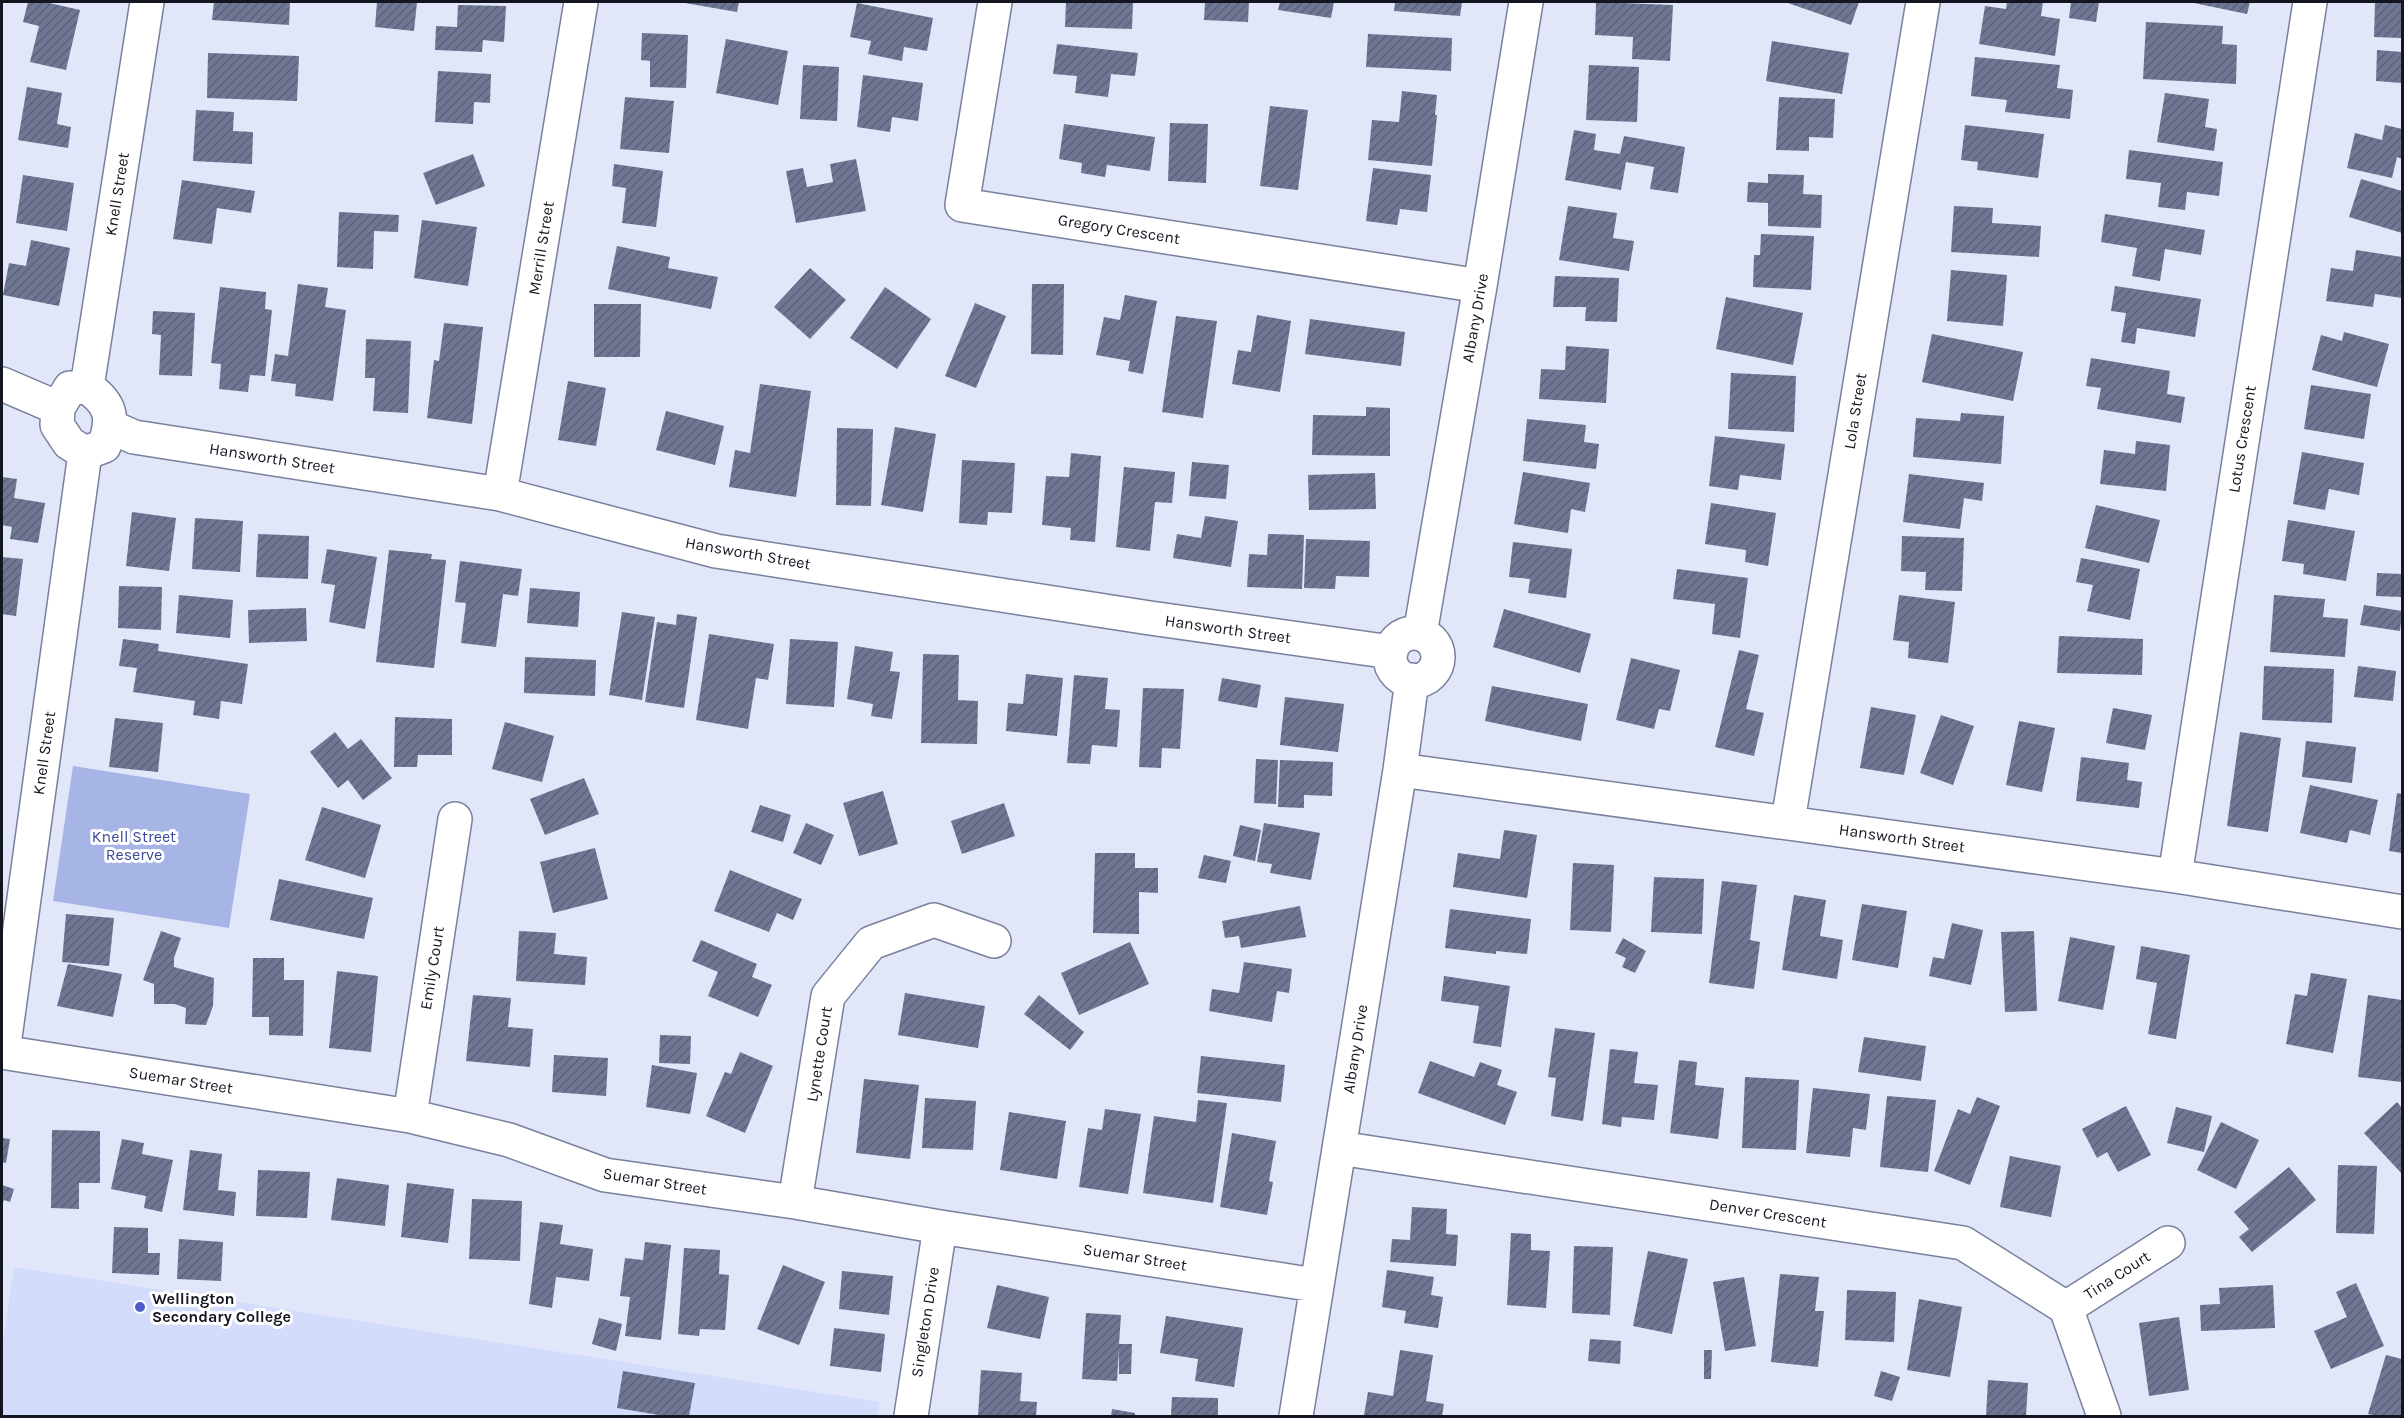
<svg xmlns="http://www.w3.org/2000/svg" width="2404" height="1418" viewBox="0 0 2404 1418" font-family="Karla,sans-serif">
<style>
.built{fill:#d3dcfb}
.park{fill:#a7b4e6}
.building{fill:url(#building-hatch)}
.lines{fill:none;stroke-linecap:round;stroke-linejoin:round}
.minor-casing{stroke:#79809d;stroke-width:36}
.minor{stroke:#fff;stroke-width:33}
.poi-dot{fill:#4e5cd1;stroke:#fff;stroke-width:2}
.labels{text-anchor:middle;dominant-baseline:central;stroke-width:6;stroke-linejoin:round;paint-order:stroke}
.street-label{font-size:16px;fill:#131621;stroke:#fff}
.park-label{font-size:16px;fill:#3d4998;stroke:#fff}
.poi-label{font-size:16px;font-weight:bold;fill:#131621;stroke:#fff;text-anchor:start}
</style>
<defs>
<pattern id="building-hatch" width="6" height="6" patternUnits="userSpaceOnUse" patternTransform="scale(1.5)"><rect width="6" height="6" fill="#707794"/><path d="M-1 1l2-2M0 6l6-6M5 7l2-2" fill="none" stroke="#5b6178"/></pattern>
</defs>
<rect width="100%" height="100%" fill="#e1e6f9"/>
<path class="built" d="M14 1267 879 1402 877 1416H2V1348Z"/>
<path class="park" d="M73 766 250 794 229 928 53 901Z"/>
<path class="building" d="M28 2H45L80 10 66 70 30 62 39 26 23 22Z
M214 2H290L289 25 212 20Z
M377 2H417L414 31 375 27Z
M679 2H739L737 12Z
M1066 2H1133L1132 29 1065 27Z
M1205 2H1249L1248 22 1204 20Z
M1280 2H1334L1331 18 1278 10Z
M1395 2H1462L1460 16 1394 11Z
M1596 2 1673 5 1670 61 1632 59 1633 37 1595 35Z
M1785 2H1859L1851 25Z
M2007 2H2043L2041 16 2060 19 2055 56 1979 44 1985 6 2006 9Z
M2071 2H2099L2096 22 2069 18Z
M2189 2H2250L2247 14Z
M2375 2H2402L2401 38 2374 37Z
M857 3 933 18 927 51 904 47 902 61 868 54 871 41 850 37Z
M458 5 506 6 504 42 483 40 482 52 435 50 436 26 457 27Z
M2146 22 2223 26 2222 44 2237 45 2236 84 2143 79Z
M642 33 688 35 686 88 650 87V61L641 60Z
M1368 34 1452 38 1451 71 1366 67Z
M726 39 788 51 778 105 716 93Z
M1772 41 1849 53 1842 94 1766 81Z
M1057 44 1138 53 1135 76 1111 74 1108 97 1075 93 1077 76 1053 74Z
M2377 50 2402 52V83L2376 81Z
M208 53 299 56 297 101 207 98Z
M1975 57 2060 65 2057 88 2073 90 2070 119 2005 112 2007 100 1971 96Z
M803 65 839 67 837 121 800 119Z
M1589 65 1639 67 1637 122 1586 120Z
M438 71 491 74 490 103 474 102 473 124 435 122Z
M863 75 923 83 918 121 892 117 890 132 857 127Z
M27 87 62 93 57 124 71 127 68 148 18 140Z
M1402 91 1437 95 1435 115H1437L1432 166 1368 160 1372 120 1399 122Z
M2165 93 2209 99 2205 127 2217 129 2214 151 2157 142Z
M625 97 674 101 669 153 620 149Z
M1779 97 1835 99 1833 138 1809 137V151L1776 150Z
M1270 106 1308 110 1298 190 1260 186Z
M196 110 234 112 233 131 253 132 252 164 193 161Z
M1170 123 1208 124 1206 183 1168 181Z
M1064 124 1155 137 1150 171 1107 165 1105 177 1081 173 1082 163 1059 159Z
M1965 125 2044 134 2038 178 1977 170 1978 162 1961 160Z
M2385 125 2402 129V159L2397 157 2392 178 2347 168 2355 133 2382 140Z
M1574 130 1596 134 1594 150 1620 154 1624 136 1685 147 1678 193 1650 189 1654 167 1626 162 1621 190 1565 180Z
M2129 150 2223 162 2219 196 2187 192 2185 210 2158 207 2161 183 2126 179Z
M473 154 485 186 436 205 423 173Z
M856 159 866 211 796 223 786 171 803 168 807 187 833 182 830 164Z
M614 164 663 171 656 227 622 223 626 188 612 186Z
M1373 168 1431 175 1427 212 1400 209 1397 225 1366 221Z
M1768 174 1804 175 1803 194 1822 195 1821 228 1768 226V203L1747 202 1748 182 1768 183Z
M23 175 74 183 67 231 16 223Z
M2361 179 2402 191V233L2349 217Z
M182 180 255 191 251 213 217 208 212 244 173 239Z
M1568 206 1617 213 1613 238 1634 241 1629 271 1559 260Z
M1954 206 1993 208 1992 223 2041 226 2039 257 1951 252Z
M339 212 399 215 398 232 374 231 373 269 337 267Z
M2105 214 2205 230 2201 255 2165 249 2160 281 2132 276 2137 248 2101 242Z
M422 220 477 227 468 286 414 278Z
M1761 234 1814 236 1811 290 1753 287 1754 255H1760Z
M31 240 70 248 59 306 3 295 9 263 26 266Z
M617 246 670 257 668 268 718 277 711 309 608 289Z
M2356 250 2402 257V298L2375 294 2373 307 2326 301 2331 268 2353 271Z
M810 268 846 300 810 339 774 307Z
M1951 270 2007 275 2003 326 1947 321Z
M1555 276 1619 278 1617 322 1585 321 1586 307H1553Z
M298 284 328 288 325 307 346 310 333 401 295 396 296 384 271 381 275 354 288 356Z
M1032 284H1064L1063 355 1031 354Z
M2115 286 2201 299 2195 337 2137 328 2135 344 2121 342 2126 313 2111 311Z
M220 287 266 292 265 309 272 310 265 376 250 375 248 392 219 389 221 364 211 363Z
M885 287 931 319 897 369 850 338Z
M1125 295 1157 301 1143 374 1128 371 1130 361 1096 355 1104 317 1120 320Z
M1726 297 1803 313 1793 365 1716 349Z
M975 303 1006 316 976 388 945 376Z
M594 304H641L640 357H594Z
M153 311 195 313 192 376 159 375 161 335 152 334Z
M1257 315 1291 321 1280 392 1232 384 1238 350 1251 352Z
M1176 316 1217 321 1203 418 1162 412Z
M1310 319 1405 332 1401 366 1305 354Z
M444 323 483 327 472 424 427 418 434 360 439 361Z
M2344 332 2389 344 2377 387 2312 370 2321 335 2342 341Z
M1932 334 2023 352 2013 401 1922 382Z
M366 339 411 341 408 413 373 411 375 378H365Z
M1566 346 1609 349 1606 403 1539 399 1541 369 1565 370Z
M2091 358 2170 371 2167 394 2185 397 2181 423 2097 409 2101 388 2086 386Z
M1731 373 1796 376 1794 432 1728 429Z
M568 381 606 388 596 446 558 440Z
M760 384 811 391 796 497 729 487 735 450 750 453Z
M2311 385 2371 394 2364 439 2304 429Z
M1366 407 1390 408V456L1312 455 1313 415 1366 416Z
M666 411 724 426 715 465 656 450Z
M1961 413 2004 416 2001 464 1913 457 1916 418 1960 421Z
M1527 419 1586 425 1584 442 1599 444 1596 469 1523 461Z
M895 427 936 434 923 512 881 505Z
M837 428 873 429 871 506 836 505Z
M1715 436 1785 444 1781 480 1740 475 1738 490 1709 486Z
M2136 441 2170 445 2166 491 2100 484 2104 450 2135 454Z
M2302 452 2364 463 2359 495 2329 489 2325 510 2293 504Z
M1071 453 1101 456 1095 542 1070 540 1071 528 1042 525 1046 476 1069 477Z
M962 460 1015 463 1012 513 988 512 987 525 959 523Z
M1192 462 1229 465 1226 499 1189 496Z
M1124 467 1175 472 1172 503 1155 502 1150 551 1116 547Z
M1523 472 1590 483 1585 512 1571 509 1568 533 1514 524Z
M1375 473 1376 509 1309 510 1308 475Z
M1909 474 1984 483 1982 501 1964 498 1960 529 1903 522Z
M2 477 17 479 14 498 45 503 38 543 10 539 12 527 2 525Z
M1711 503 1776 513 1768 566 1745 562 1746 550 1705 544Z
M2096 505 2160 520 2149 563 2085 548Z
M132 512 176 518 169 571 126 566Z
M1205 516 1238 521 1231 567 1173 558 1177 534 1201 538Z
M195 518 243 521 240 572 192 569Z
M2288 520 2355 531 2346 581 2303 574 2304 564 2282 561Z
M258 534 309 536 308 579 256 577Z
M1268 534 1304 535 1302 589 1247 587 1249 554 1267 555Z
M1902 536 1964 538 1962 591 1925 590 1926 572 1901 571Z
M1306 539 1370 541 1369 577 1336 576 1335 589 1304 588Z
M1513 542 1572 549 1566 598 1528 593 1530 579 1509 577Z
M327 549 377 557 365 629 329 622 335 585 321 583Z
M389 550 432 554 431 559 446 560 434 668 376 662Z
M2 557 23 559 16 616 2 614Z
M2081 558 2140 569 2130 620 2087 611 2093 585 2076 582Z
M460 561 522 569 518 596 503 594 496 647 461 643 466 603 455 602Z
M1677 569 1748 578 1740 638 1712 634 1715 604 1673 599Z
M2377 573 2402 574V597L2376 596Z
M119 586 162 587 161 630 118 628Z
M530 588 580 592 578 627 527 623Z
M179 595 233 600 230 638 176 633Z
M1899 595 1955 602 1948 663 1908 658 1909 642 1893 640Z
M2274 595 2325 599 2323 617 2348 619 2345 657 2270 652Z
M2364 605 2402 611 2400 631 2360 625Z
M306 608 307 641 249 643 248 610Z
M1504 609 1591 634 1580 673 1493 647Z
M622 612 655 617 642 700 609 695Z
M677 614 697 617 684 708 645 702 657 622 676 625Z
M709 634 774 644 768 680 756 678 748 729 696 720Z
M2059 636 2143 639 2142 675 2057 673Z
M123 639 159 644 158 651 248 664 242 704 221 701 219 719 193 715 195 701 133 692 137 668 119 666Z
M790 639 838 642 834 707 786 704Z
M855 646 893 652 890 671 900 672 892 719 871 716 873 704 847 699Z
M1739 650 1759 655 1746 709 1764 713 1754 756 1715 747Z
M923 654 959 655 958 700 978 701 977 744 921 743Z
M525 657 596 660 595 696 524 693Z
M1631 658 1680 670 1670 711 1659 709 1654 729 1616 720Z
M2264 666 2334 669 2332 723 2262 720Z
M2358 666 2396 671 2393 701 2354 697Z
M1026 674 1063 678 1057 736 1006 731 1008 703 1023 704Z
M1074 675 1108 678 1105 709 1120 710 1117 747 1092 745 1090 764 1067 763Z
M1222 678 1261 685 1257 708 1218 701Z
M1492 686 1588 704 1581 741 1485 721Z
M1143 688 1184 689 1180 749 1162 748 1161 768 1139 767Z
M1285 697 1344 704 1338 752 1280 745Z
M1871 707 1916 715 1904 775 1860 768Z
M2113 708 2152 715 2145 750 2106 743Z
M1941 715 1974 726 1953 785 1920 773Z
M395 717 452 719V755H418L417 767H394Z
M115 718 163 723 158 772 109 767Z
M2019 721 2055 728 2042 792 2006 785Z
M505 722 554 736 542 782 492 769Z
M335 732 348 749 361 739 392 778 363 800 348 780 338 788 310 752Z
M2240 732 2281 738 2268 832 2227 826Z
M2306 741 2356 747 2352 783 2302 777Z
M2081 757 2129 763 2127 780 2142 782 2139 808 2076 801Z
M1256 759 1278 760 1276 804 1254 803Z
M1280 760 1333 762 1332 796 1304 795V808L1278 807Z
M584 778 599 814 545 835 530 799Z
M2310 785 2378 800 2370 835 2350 830 2347 843 2300 833Z
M883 791 898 844 859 856 843 803Z
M2397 793 2402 794V853L2389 851Z
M1004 803 1015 836 962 854 951 821Z
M760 805 791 815 783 842 751 832Z
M322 807 381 825 365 878 305 860Z
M806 823 834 835 821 865 793 853Z
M1264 823 1320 833 1311 880 1270 873 1272 864 1257 862Z
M1240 825 1261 830 1255 861 1233 856Z
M1504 830 1537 835 1527 898 1453 887 1458 853 1500 859Z
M595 848 608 899 553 913 540 862Z
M1095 853H1135V868H1158V893L1139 892V934L1093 933Z
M1204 855 1231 861 1226 883 1198 878Z
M1573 863 1614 865 1611 932 1570 930Z
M730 870 802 899 793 920 777 913 769 932 714 911Z
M1654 877 1704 879 1702 934 1651 932Z
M279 879 373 898 364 939 270 920Z
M1722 881 1757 885 1750 940 1760 942 1754 989 1709 983Z
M1794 895 1826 900 1820 936 1843 940 1837 979 1782 970Z
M1862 904 1907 911 1898 968 1852 960Z
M1300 906 1306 937 1241 948 1239 936 1225 938 1222 921Z
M1450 909 1531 919 1527 954 1496 951V954L1445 948Z
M66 914 114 918 109 966 62 962Z
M1952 923 1983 930 1971 985 1929 976 1933 957 1944 959Z
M161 931 181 938 174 958V967L214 978 213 1006 206 1025 185 1024 186 1008 175 1004H154V984L143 980Z
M519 931 556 933 554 954 587 957 585 985 516 981Z
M2034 931 2037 1011 2005 1012 2001 932Z
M2070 937 2115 946 2103 1010 2058 1001Z
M1623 938 1646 951 1635 973 1622 967 1626 958 1615 953Z
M701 940 757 964 752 977 772 985 758 1017 708 996 718 972 692 961Z
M1130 942 1149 984 1079 1015 1061 973Z
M2141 946 2190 955 2176 1039 2148 1034 2157 983 2136 979Z
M253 958H284V980H304L303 1036 269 1035V1017H252Z
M1244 962 1292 969 1289 993 1277 991 1272 1022 1209 1011 1212 989 1239 993Z
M68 964 122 974 113 1017 57 1006Z
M337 971 378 976 371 1052 329 1048Z
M2311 973 2347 979 2333 1053 2286 1044 2295 994 2307 996Z
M1444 976 1510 986 1501 1047 1473 1043 1479 1006 1441 1001Z
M905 993 985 1006 978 1048 898 1035Z
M473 995 511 998 508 1027 533 1029 530 1067 466 1061Z
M1039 995 1084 1032 1070 1050 1024 1014Z
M2368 995 2402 1000V1082L2358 1077Z
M1555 1028 1595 1033 1583 1121 1551 1116 1556 1078 1548 1077Z
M660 1035 691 1036 690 1064 659 1063Z
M1864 1037 1926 1046 1921 1081 1858 1072Z
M1610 1049 1638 1052 1634 1083 1658 1085 1654 1120 1622 1117 1621 1127 1602 1124Z
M740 1052 773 1066 745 1133 706 1116 725 1072 731 1074Z
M554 1055 608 1058 606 1096 552 1092Z
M1201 1056 1285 1065 1281 1102 1197 1093Z
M1679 1060 1697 1062 1695 1085 1724 1088 1718 1139 1670 1133Z
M1430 1061 1474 1077 1480 1062 1502 1070 1497 1085 1517 1092 1505 1125 1418 1093Z
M652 1065 697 1073 690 1114 646 1107Z
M1745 1077 1799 1080 1796 1150 1742 1148Z
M864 1079 919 1085 910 1159 856 1153Z
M1813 1088 1870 1094 1866 1130 1853 1128 1850 1157 1806 1153Z
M1887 1096 1936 1100 1928 1172 1880 1167Z
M1977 1097 2000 1106 1970 1185 1934 1171 1958 1109 1970 1114Z
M925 1098 976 1101 973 1150 922 1148Z
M1198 1100 1227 1103 1213 1203 1143 1193 1154 1116 1196 1122Z
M2397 1102 2402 1108V1174L2364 1133Z
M2126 1106 2151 1155 2118 1172 2107 1152 2097 1158 2082 1129Z
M2176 1107 2212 1116 2204 1152 2167 1143Z
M1105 1109 1141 1114 1128 1194 1079 1187 1088 1128 1102 1130Z
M1009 1112 1066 1121 1057 1179 1000 1170Z
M2221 1122 2259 1140 2236 1189 2197 1170Z
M52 1130 100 1131V1183H79V1209L51 1208Z
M1232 1133 1276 1141 1269 1181 1273 1182 1267 1215 1220 1207Z
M2 1138 10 1139 6 1163 2 1162Z
M122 1139 144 1143 142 1154 173 1160 162 1212 144 1208 146 1196 111 1189Z
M190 1150 222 1154 218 1190 236 1192 234 1216 183 1210Z
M2010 1156 2061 1166 2051 1217 2000 1207Z
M2338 1165 2377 1166 2374 1234 2336 1233Z
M2289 1167 2316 1200 2252 1252 2239 1237 2249 1229 2234 1212Z
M258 1170 310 1172 307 1218 256 1216Z
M337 1178 389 1185 385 1226 331 1220Z
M407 1183 454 1189 448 1243 401 1237Z
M2 1185 14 1189 10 1202 4 1200 2 1205Z
M472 1199 522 1201 520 1261 469 1259Z
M1412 1207 1447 1209 1446 1234 1458 1235 1456 1266 1390 1262 1392 1239 1410 1240Z
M540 1222 563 1225 560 1244 593 1249 589 1281 556 1277 552 1308 529 1304Z
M114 1227 148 1228V1253H160L159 1275 112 1273Z
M1511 1233 1531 1234V1250L1550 1251 1546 1308 1507 1305Z
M179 1239 223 1242 221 1281 177 1279Z
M645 1242 671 1245 661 1340 625 1336 630 1297 620 1296 625 1258 643 1260Z
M1574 1246 1613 1247 1610 1315 1572 1313Z
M684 1248 720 1250 719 1274 729 1275 725 1330 700 1329 699 1336 678 1334Z
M1648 1251 1688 1259 1672 1334 1633 1326Z
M783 1265 825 1282 799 1345 757 1329Z
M1387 1270 1434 1277 1431 1295 1443 1297 1438 1328 1404 1323 1406 1311 1382 1307Z
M842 1271 893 1276 889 1315 839 1309Z
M1780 1274 1819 1277 1815 1311H1824L1818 1367 1771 1362Z
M1744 1277 1756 1346 1725 1351 1713 1282Z
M2356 1283 2384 1346 2331 1369 2314 1331 2347 1317 2336 1292Z
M997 1285 1049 1297 1040 1339 987 1328Z
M2273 1285 2275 1328 2201 1331 2200 1305 2220 1304 2219 1288Z
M1847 1290 1896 1292 1894 1342 1845 1340Z
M1919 1299 1962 1307 1950 1377 1907 1370Z
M1086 1313 1121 1315 1119 1344H1132L1131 1374H1119V1350L1117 1381 1082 1379Z
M1166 1316 1243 1328 1234 1387 1195 1381 1198 1359 1160 1353Z
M2179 1317 2189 1390 2149 1396 2139 1323Z
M599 1318 622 1324 616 1351 592 1344Z
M834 1328 885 1334 881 1372 830 1366Z
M1590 1339 1621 1341 1620 1364 1588 1361Z
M1400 1350 1433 1355 1426 1401 1444 1404 1442 1416 1364 1415 1368 1392 1393 1396Z
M1704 1350H1712L1711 1379H1704Z
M2386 1355 2402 1359V1416H2377L2368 1414Z
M981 1370 1022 1373 1020 1401 1037 1402 1036 1416H978Z
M623 1371 695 1383 689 1416H665L617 1408Z
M1881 1371 1900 1377 1892 1401 1874 1396Z
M1988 1380 2028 1383 2026 1416H1986Z
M1172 1397 1218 1398V1416H1171Z
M1112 1409 1135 1413V1416H1111Z"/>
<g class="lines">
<g class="minor-casing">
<path id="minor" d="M995 2 962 205 1480 286
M2 384 58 408
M87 387 147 2
M87 387C112 404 114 419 104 446L85 453 69 443 57 425 58 408 70 388Z
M111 427 134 437 500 494 716 551 1150 618 1391 652
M500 494 581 2
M1390 657a24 24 0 1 1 48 0a24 24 0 1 1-48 0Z
M1420 634 1480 286 1526 2
M1400 770 2175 876 2402 912
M1788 821 1923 2
M2175 876 2310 2
M2 1052 410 1116 509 1140 605 1175 795 1202 940 1227 1315 1285
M3 1052 85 453
M410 1116 455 819
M1339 1148 1963 1243 2066 1308 2104 1416
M795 1202 828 996 871 943 934 920 994 941
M2066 1308 2168 1243
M911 1416 940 1227
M1296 1416 1400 770 1412 680"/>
</g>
<use href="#minor" class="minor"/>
</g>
<circle class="poi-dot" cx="140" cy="1307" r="6"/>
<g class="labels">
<g class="street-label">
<text transform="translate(117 194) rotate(-81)">Knell Street</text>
<text transform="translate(1119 229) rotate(9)">Gregory Crescent</text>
<text transform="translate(541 248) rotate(-81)">Merrill Street</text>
<text transform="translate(1475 318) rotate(-80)">Albany Drive</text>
<text transform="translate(1855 411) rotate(-81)">Lola Street</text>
<text transform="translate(2242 439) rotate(-81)">Lotus Crescent</text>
<text transform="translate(272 458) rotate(9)">Hansworth Street</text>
<text transform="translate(748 553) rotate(10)">Hansworth Street</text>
<text transform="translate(1228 629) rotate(8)">Hansworth Street</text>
<text transform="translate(44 753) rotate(-82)">Knell Street</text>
<text transform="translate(1902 838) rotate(8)">Hansworth Street</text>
<text transform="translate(432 968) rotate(-81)">Emily Court</text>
<text transform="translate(1355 1049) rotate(-81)">Albany Drive</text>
<text transform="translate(819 1054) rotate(-81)">Lynette Court</text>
<text transform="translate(181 1080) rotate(9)">Suemar Street</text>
<text transform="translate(655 1181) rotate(9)">Suemar Street</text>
<text transform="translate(1768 1213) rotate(9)">Denver Crescent</text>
<text transform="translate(1135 1257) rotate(9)">Suemar Street</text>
<text transform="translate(2117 1275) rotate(-33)">Tina Court</text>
<text transform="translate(925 1322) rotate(-81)">Singleton Drive</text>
</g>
<g class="park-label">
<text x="134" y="836">Knell Street<tspan x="134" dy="18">Reserve</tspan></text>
</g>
<g class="poi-label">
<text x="152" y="1298">Wellington<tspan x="152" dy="18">Secondary College</tspan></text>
</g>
</g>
<rect width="2404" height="1418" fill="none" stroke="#131621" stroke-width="6"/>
</svg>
